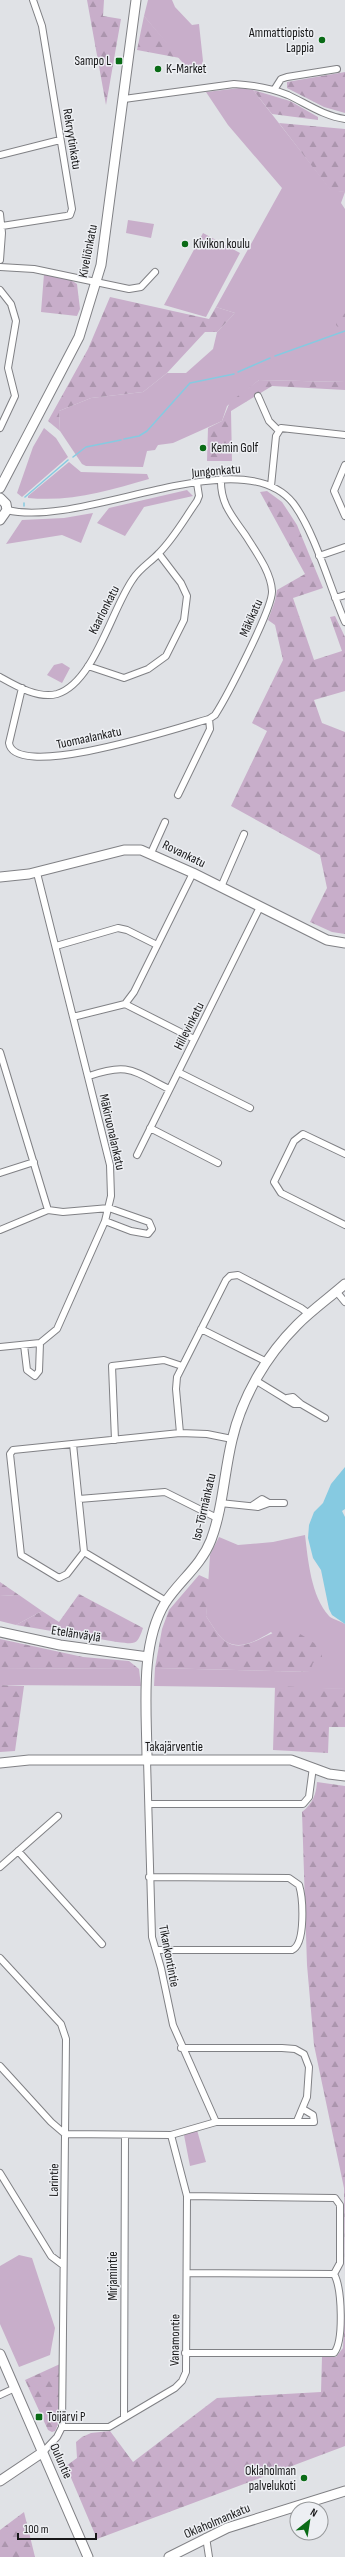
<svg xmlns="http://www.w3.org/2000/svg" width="345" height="2557" viewBox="0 0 345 2557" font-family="'Sofia Sans Condensed',sans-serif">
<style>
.green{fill:#c8aeca}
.forest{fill:url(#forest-firs)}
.water{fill:#86cae1}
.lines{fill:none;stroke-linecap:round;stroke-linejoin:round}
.stream{stroke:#86cae1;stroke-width:1.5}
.street-casing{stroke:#808185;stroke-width:8}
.secondary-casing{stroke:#808185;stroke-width:11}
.street{stroke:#fff;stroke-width:6}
.secondary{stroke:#fff;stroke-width:9}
.poi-dot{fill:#0a6b16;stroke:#edeff3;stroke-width:1.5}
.labels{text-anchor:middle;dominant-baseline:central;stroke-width:3;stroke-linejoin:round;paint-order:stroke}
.poi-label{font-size:13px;fill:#171718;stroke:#edeff3;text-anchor:start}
.street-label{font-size:13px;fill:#171718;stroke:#edeff3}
</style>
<defs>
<pattern id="forest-firs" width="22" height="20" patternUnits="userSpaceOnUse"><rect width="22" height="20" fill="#c8aeca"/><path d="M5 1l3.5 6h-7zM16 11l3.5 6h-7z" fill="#ab95ad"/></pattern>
</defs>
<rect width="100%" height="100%" fill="#e0e2e6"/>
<path class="green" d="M148 0H172L175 7 192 25 199 24 203 61 201 66 187 68 144 16Z
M240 88 253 90 331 190 345 192 341 203 345 209V382L259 380 227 406 222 421 173 443 158 445 155 450 147 451 143 467 86 466 82 464 60 431 59 411 91 398 143 392 167 373H186L213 349 217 332 235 313 216 307 282 188 228 125 206 92Z
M128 220 154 224 151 238 126 233Z
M203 233 240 253 206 317 164 305Z
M44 428 56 438 68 457 22 497 17 493 33 447Z
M69 462 81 472 147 474 149 479C107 491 72 502 28 498V496Z
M187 490 193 496 144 507 125 536 97 523 109 508Z
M93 513 81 543 62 535 6 544 22 520 64 518Z
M62 663 70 668 62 683 47 675 54 665Z
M305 1535C308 1560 311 1596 329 1616 331 1619 341 1621 345 1624V1689L154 1686 155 1668 310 1672 271 1632C258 1640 240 1651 225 1641 218 1636 211 1623 206 1616L210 1555 219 1537 238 1545 273 1542Z
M19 1595 42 1611 16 1625 0 1621V1596Z
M0 1668 139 1669 141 1686 0 1685Z
M197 2130 206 2162 190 2166 184 2135Z
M19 2255 32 2258 55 2328 50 2355 19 2367 0 2324V2266Z"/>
<path class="forest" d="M87 0H104L103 16 121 19 106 105Z
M144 16 180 58 137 50Z
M345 72V113L324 107 287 88V82Z
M253 90 290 101 318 117V120L272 114Z
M279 123 345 129V192L331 191Z
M44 274 69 279 77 284 80 309 77 316 41 312Z
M110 297 209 319 216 307 235 313 217 332H205L167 373 143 392 91 398 59 411 60 431 48 421 88 349Z
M345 313V324L338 327 336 325 337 319Z
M259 380 345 382V390L272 386 231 411 232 461H207L208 428 222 421 230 402Z
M267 491 282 502 297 525 323 588 293 598 314 660 342 651 330 617 335 616 345 637V691L314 700 322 723 345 732V934L332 932 310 922 327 888 320 855 231 806 267 731 252 723 283 660 275 625 268 620 275 601 277 590 305 574 260 492Z
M199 1575 210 1580 206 1616C211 1623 218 1636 225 1641 247 1656 267 1628 289 1630 299 1631 313 1643 322 1648V1657L313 1663 310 1672 155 1668 162 1629 169 1610Z
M0 1582 19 1595 0 1596Z
M79 1594 143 1628C137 1646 135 1644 117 1642L16 1625 42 1611 59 1622Z
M0 1639 83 1657 129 1661 139 1669 0 1668Z
M0 1685 24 1686 15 1751 0 1752Z
M275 1686 345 1689V1727H329L328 1753 273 1750Z
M317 1782 345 1786V2277L344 2188 314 2045 307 1965 302 1812C313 1803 316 1795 317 1782Z
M345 2307V2446L97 2539 66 2466 77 2458 76 2442 82 2437 91 2433 110 2431 133 2462 217 2398 321 2392 322 2357H336L343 2348Z
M60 2364 59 2422 55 2431 52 2432 48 2430 25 2380Z
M24 2512 35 2557H0V2530Z"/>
<path class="water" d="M345 1467V1509L342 1511 345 1517V1624L332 1615 329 1609 321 1570 313 1558 308 1538 309 1525 314 1512 323 1503 331 1484Z"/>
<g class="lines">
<path class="stream" d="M275 356 345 331
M238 372 270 358
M124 439 139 436 147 431 190 383 234 374
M73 457 86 447 121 440
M25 497 68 460
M24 506V503"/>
<g class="street-casing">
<path id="street" d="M274 90 281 79 287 77 337 69
M124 99 234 84C252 85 271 88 288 95 307 104 324 116 345 119
M0 155 60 140
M0 214 2 233 0 260
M2 226 66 216 70 215 72 209 42 26 33 0
M0 267 34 269 129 289 141 287 155 272
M0 290 11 304 16 321 8 368 15 396 0 428
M258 396 269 421 278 430
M345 465 334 491 345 516
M271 486 276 436 281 428 345 435
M7 510C83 529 241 438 293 503 315 532 330 588 345 622
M319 556 345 547
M335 598 345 595
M88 666 124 678 148 669 166 656 184 620 187 596 181 583 159 554
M0 677C16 686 38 699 57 694 94 683 112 608 133 579 140 568 151 562 159 553 174 538 185 518 197 501L199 496 197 483
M22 688 9 743C15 782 184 726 209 719L215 715C226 698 273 608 272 591 271 572 256 552 246 536 233 517 220 504 221 479
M178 795 210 729 209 719
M151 853 165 822
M221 887 244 834
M56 946 118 928 127 930 157 945
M125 1004 134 992 193 873
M73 1017 125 1004 194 1039
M0 1052 48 1210
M178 1072 250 1108
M89 1076C129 1062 133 1071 169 1089
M150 1128 218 1163
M345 1154 303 1134 294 1141 274 1182 281 1193 345 1225
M137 1155 260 907
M0 1173 34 1162
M0 1230 48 1210 63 1212 109 1208 149 1222 152 1229 148 1234 131 1231 105 1221
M336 1291 345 1302
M201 1329 267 1362
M24 1345 27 1370 35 1376 39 1371 40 1343
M0 1347 40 1343 57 1329 105 1221 111 1196 110 1165 37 873
M255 1380 294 1404H301L325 1418
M287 1398 293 1397 301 1404
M180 1433 176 1389 177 1377 226 1280 230 1276 238 1275 301 1308 309 1314
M115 1440 112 1366 164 1360 182 1366
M73 1444 84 1552 166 1601
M79 1499 165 1492 217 1518
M220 1503 258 1507 269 1503
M253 1505 262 1499 269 1503H284
M84 1552 67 1574 59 1578 21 1555 10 1454 13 1450 180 1433 207 1434 232 1439
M147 1760 152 1937 161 1968 173 2025 216 2122
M149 1804H303L309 1797 313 1767
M18 1851 102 1944
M0 1867 58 1816
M149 1877 289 1878 299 1885C303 1898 306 1944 292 1950H156
M0 1958 61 2024 66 2039 62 2427 57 2437 43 2452
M181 2048H282L295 2049 304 2054 309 2067 307 2097 297 2121
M0 2066 51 2122 65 2134 171 2135 216 2122H314L313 2115 303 2109
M0 2173 51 2256 63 2265
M187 2196 335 2198 340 2205V2263L334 2274
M187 2273 334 2274
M185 2353H334C344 2341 342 2288 334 2274
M0 2395 15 2388
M124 2418 125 2135
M62 2427H109L175 2388 182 2381 186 2372 187 2196 171 2135
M206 2537 209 2557"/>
</g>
<g class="secondary-casing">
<path id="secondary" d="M0 488 79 337 101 265 136 0
M0 498 6 504 7 510 0 520
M0 877 29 874 124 850H141L193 873 327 940 345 943
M0 1632 60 1645 148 1657
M147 1760C147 1711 139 1646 165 1603 179 1581 201 1566 211 1540 223 1508 224 1473 232 1440 242 1397 266 1356 297 1325 312 1310 329 1298 345 1284
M0 1763 29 1760H291L329 1774 345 1776
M0 2354 88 2557
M0 2481 43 2452
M169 2557 227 2528 345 2491"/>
</g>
<use href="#street" class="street"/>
<use href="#secondary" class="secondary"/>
</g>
<g class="poi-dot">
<circle cx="322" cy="40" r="4"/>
<rect x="115" y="57" width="8" height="8" rx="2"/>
<circle cx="158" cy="69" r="4"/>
<circle cx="185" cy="244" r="4"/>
<circle cx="203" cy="448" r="4"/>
<rect x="35" y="2413" width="8" height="8" rx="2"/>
<circle cx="304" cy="2478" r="4"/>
</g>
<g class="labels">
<g class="poi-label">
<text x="314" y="33" text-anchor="end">Ammattiopisto<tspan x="314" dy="15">Lappia</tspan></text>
<text x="111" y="61" text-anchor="end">Sampo L</text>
<text x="166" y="69">K-Market</text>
<text x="193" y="244">Kivikon koulu</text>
<text x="211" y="448">Kemin Golf</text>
<text x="47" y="2417">Toijärvi P</text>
<text x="296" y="2471" text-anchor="end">Oklaholman<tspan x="296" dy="15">palvelukoti</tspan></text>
</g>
<g class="street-label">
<text transform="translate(72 139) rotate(81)">Rekryytinkatu</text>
<text transform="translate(88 251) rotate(-79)">Kiveliönkatu</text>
<text transform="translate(216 471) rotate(-5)">Jungonkatu</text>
<text transform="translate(104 610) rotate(-63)">Kaarlonkatu</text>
<text transform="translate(251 618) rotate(-66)">Mäkikatu</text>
<text transform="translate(89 738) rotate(-12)">Tuomaalankatu</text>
<text transform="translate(184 854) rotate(26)">Rovankatu</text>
<text transform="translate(189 1026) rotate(-63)">Hillevinkatu</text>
<text transform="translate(112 1132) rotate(77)">Mäkiruonalankatu</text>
<text transform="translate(204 1507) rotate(-77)">Iso-Törmänkatu</text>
<text transform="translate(76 1634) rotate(9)">Etelänväylä</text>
<text x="174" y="1747">Takajärventie</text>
<text transform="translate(169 1956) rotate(79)">Tikankontintie</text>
<text transform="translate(54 2180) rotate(-89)">Larintie</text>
<text transform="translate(113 2276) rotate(-90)">Mirjamintie</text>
<text transform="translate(175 2340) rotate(-89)">Vanamontie</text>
<text transform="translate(61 2461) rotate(66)">Ouluntie</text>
<text transform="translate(217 2521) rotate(-23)">Oklaholmankatu</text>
</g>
</g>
<g transform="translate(309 2521) rotate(30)"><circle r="19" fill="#edeff3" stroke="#97999b"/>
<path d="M0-3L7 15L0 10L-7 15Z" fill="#0a6b16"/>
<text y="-6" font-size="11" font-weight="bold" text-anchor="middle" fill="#171718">N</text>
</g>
<path d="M18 2533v6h78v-6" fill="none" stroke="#171718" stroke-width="2"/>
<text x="24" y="2533" font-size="12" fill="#171718" stroke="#edeff3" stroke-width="3" paint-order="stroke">100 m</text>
</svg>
